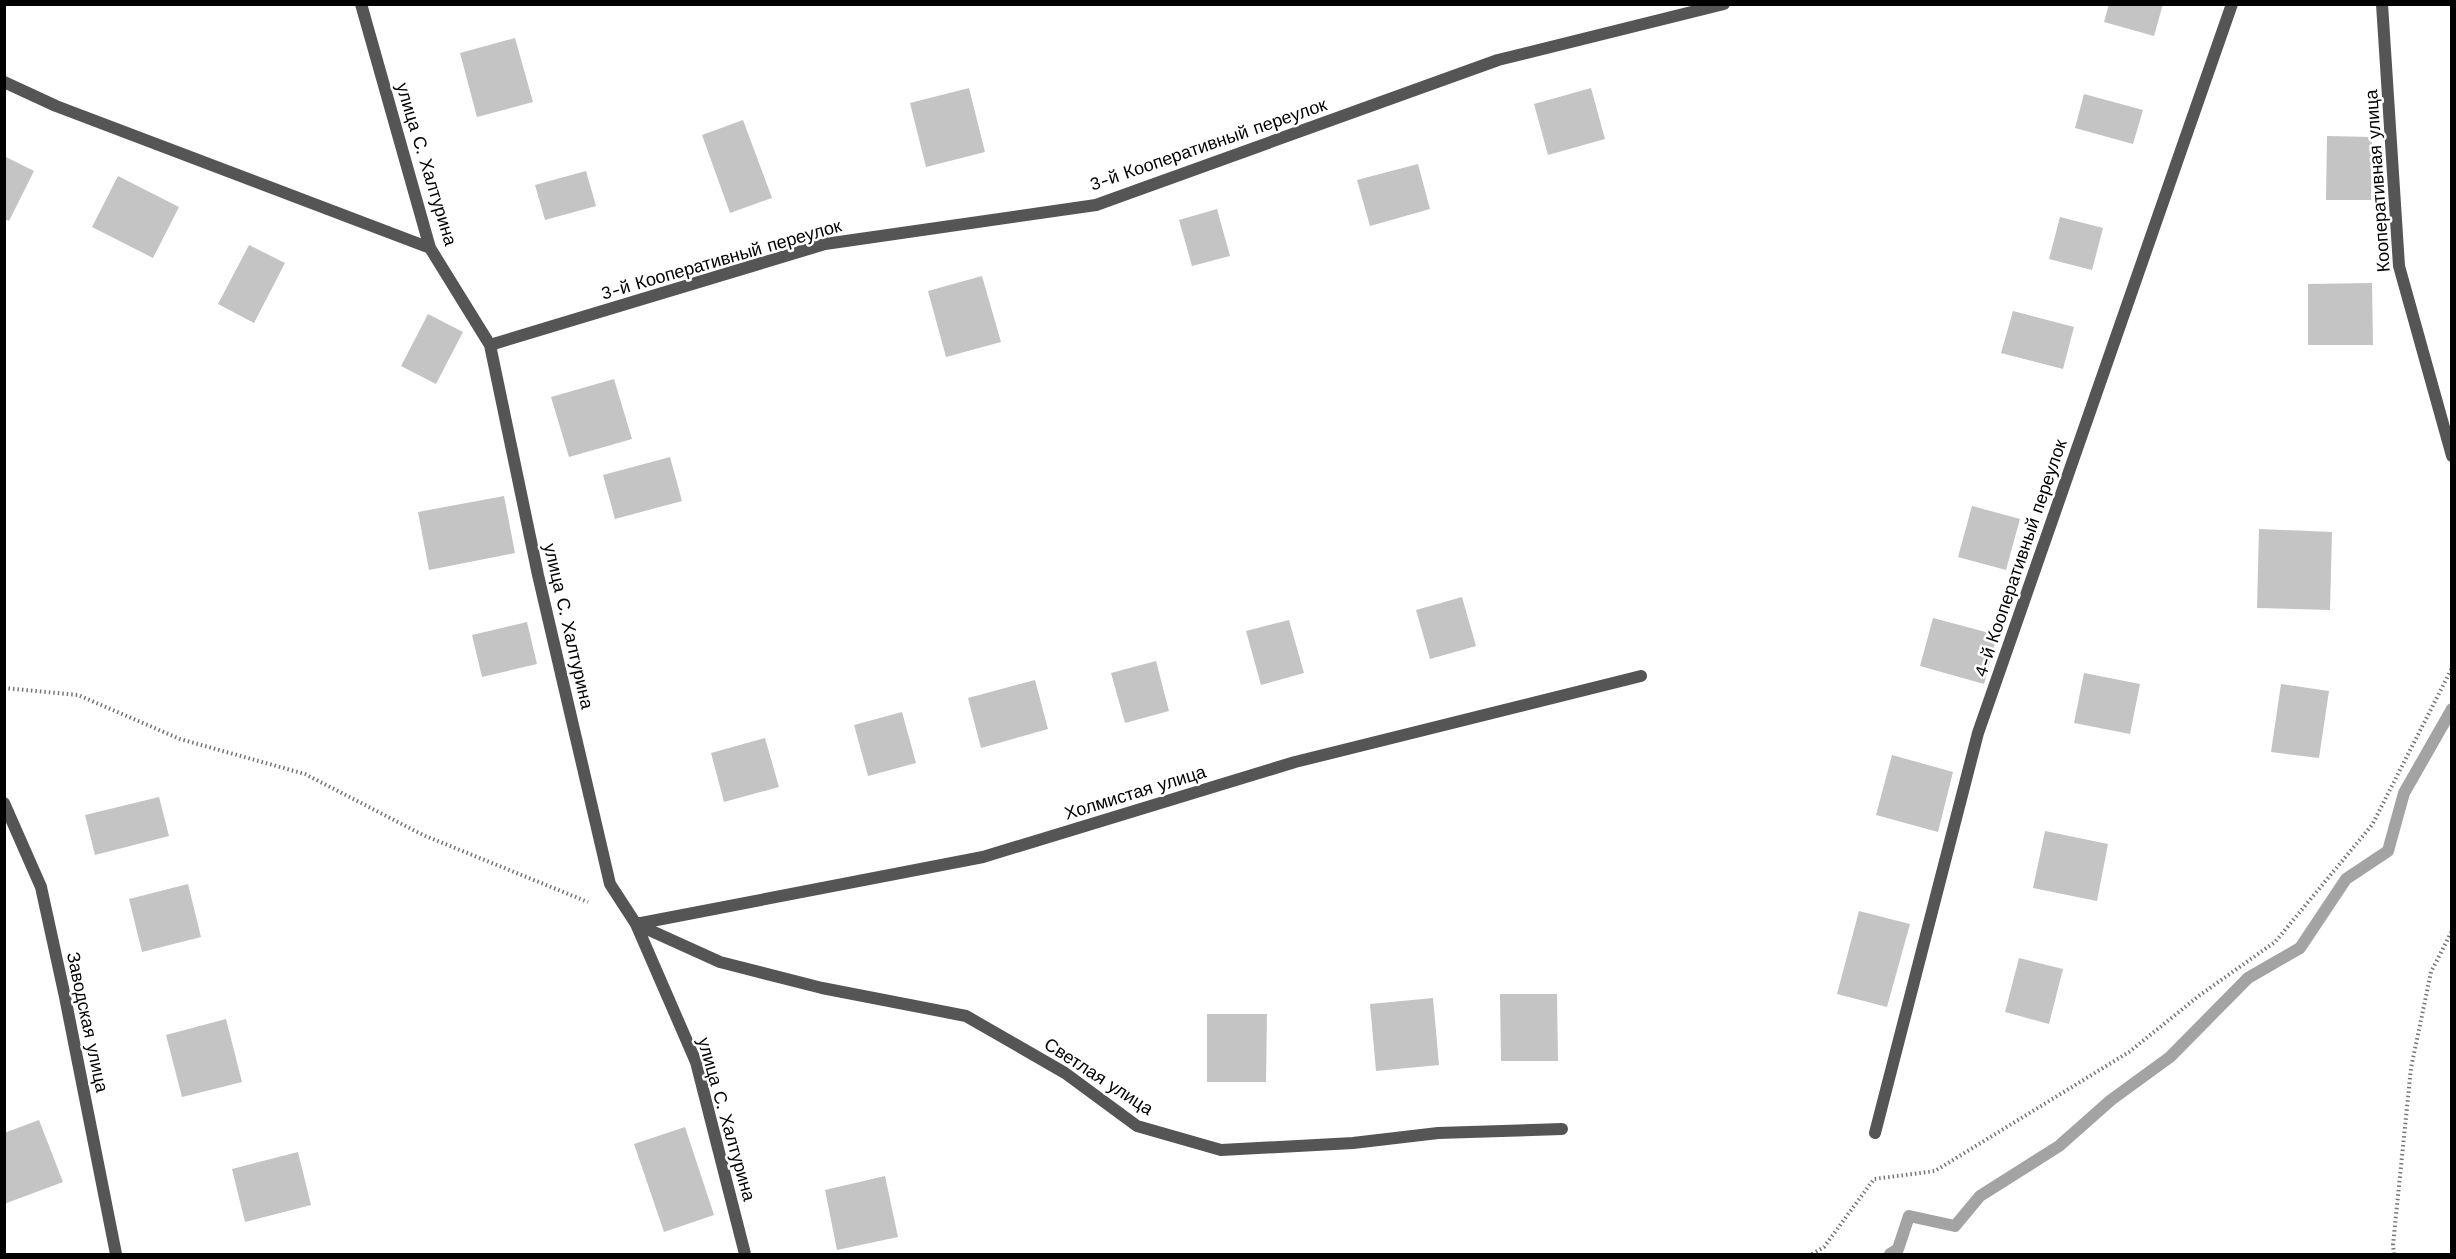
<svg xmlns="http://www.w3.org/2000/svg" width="2456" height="1259" viewBox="0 0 2456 1259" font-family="'Work Sans',sans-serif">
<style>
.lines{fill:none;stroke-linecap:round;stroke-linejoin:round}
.stream{stroke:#a3a3a3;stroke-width:12}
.building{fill:#c4c4c4}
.path{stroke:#777;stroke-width:4;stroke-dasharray:1.5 3;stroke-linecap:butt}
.street{stroke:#555;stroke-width:12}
.labels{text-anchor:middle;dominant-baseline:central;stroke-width:5;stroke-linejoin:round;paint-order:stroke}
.street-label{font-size:18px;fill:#000;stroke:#fff}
</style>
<rect width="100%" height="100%" fill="#fff"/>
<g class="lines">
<path class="stream" d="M1890 1254 1898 1249 1909 1216 1955 1226 1980 1196 2059 1146 2111 1100 2170 1057 2248 978 2300 948 2346 879 2388 851 2404 793 2452 709"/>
</g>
<path class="building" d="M2109 4H2163L2154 36 2104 22Z
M515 38 533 102 477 117 460 53Z
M969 88 985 152 926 167 910 103Z
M1591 88 1605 139 1548 155 1534 104Z
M2084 94 2143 110 2133 144 2075 128Z
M743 120 772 198 730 213 702 135Z
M2327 136 2372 137 2371 200H2326Z
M4 156 34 171 9 221 4 219Z
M1418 164 1430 209 1370 226 1357 180Z
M586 171 596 206 545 220 535 185Z
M118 176 179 207 153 258 92 227Z
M1217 209 1230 256 1192 266 1179 220Z
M2060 217 2103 228 2092 270 2049 259Z
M249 245 285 263 254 323 218 304Z
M982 276 1001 342 946 357 928 291Z
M2372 283 2373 345H2308V284Z
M2013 311 2074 327 2063 369 2001 353Z
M428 314 463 332 436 384 401 366Z
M614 379 632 439 569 457 551 397Z
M670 457 682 501 615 519 603 475Z
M504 496 515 553 429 570 418 512Z
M1972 506 2020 519 2006 570 1958 557Z
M2259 529 2332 532 2330 610 2257 608Z
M1462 597 1476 646 1430 659 1416 610Z
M1933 618 1997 635 1984 684 1920 666Z
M1289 620 1304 673 1261 685 1246 631Z
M527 622 537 664 482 677 472 635Z
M1156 661 1169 711 1125 723 1111 673Z
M2084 673 2140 684 2130 734 2074 723Z
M1035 680 1048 729 981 748 968 698Z
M2281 684 2329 691 2319 758 2271 752Z
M902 712 916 763 868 776 854 725Z
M765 738 779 787 724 802 711 753Z
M1892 755 1953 772 1938 832 1876 815Z
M159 797 169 836 95 855 85 815Z
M2045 831 2108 844 2097 901 2033 888Z
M188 884 201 937 142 952 129 899Z
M1859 911 1910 924 1887 1007 1837 994Z
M2019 958 2063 969 2049 1024 2005 1012Z
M1500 994H1557L1558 1061H1501Z
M1433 998 1439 1065 1376 1071 1370 1004Z
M1207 1014H1267L1266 1082H1207Z
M226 1019 242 1082 182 1097 166 1035Z
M39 1120 63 1182 4 1204V1133Z
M685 1127 714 1215 664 1232 634 1144Z
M298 1152 311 1205 245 1222 232 1169Z
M885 1176 898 1237 837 1250 825 1190Z"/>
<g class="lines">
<path class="path" d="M4 688 78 695 180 739 305 774 423 835 588 902
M1812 1254 1824 1247 1874 1179 1935 1171 2129 1052 2200 995 2275 942 2372 825 2452 668
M2394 1254 2393 1245 2411 1068 2431 972 2452 931"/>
<path class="street" d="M361 4 430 248 490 345 538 575 610 884 636 924 696 1062 745 1254
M2382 4 2399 266 2452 456
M4 82 56 106 430 248
M490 345 825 244 1096 205 1498 60 1724 4
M4 803 41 887 65 997 116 1254
M636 924 983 857 1295 762 1641 676
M636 924 720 962 822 988 966 1016 1065 1073 1137 1126 1221 1150 1353 1143 1438 1133 1562 1129
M1875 1133 1978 733 2232 4"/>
</g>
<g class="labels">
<g class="street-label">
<text transform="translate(1208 144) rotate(-19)">3-й Кооперативный переулок</text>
<text transform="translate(427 164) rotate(73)">улица С. Халтурина</text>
<text transform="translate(2377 181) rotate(-94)">Кооперативная улица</text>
<text transform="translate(721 259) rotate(-16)">3-й Кооперативный переулок</text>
<text transform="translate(2020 558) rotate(-71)">4-й Кооперативный переулок</text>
<text transform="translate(569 626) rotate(77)">улица С. Халтурина</text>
<text transform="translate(1135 792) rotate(-17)">Холмистая улица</text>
<text transform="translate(88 1022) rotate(78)">Заводская улица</text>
<text transform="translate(1099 1076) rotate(33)">Светлая улица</text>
<text transform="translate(727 1119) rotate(74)">улица С. Халтурина</text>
</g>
</g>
<rect width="2456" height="1259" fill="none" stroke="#000000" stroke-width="12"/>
</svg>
